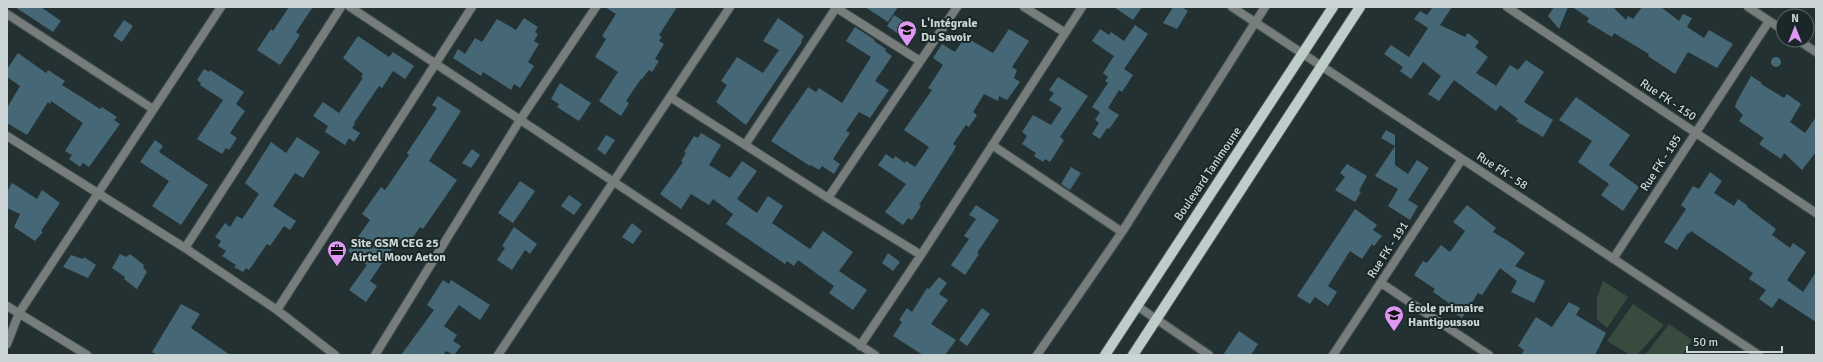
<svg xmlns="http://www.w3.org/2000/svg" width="1823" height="362" viewBox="0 0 1823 362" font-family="Signika,sans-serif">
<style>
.green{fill:#374c3e}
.building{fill:#466876}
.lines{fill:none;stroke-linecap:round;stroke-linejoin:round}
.minor-casing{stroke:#414f4f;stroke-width:10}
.primary-casing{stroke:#414f4f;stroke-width:12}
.minor{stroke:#767d7b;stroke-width:8}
.primary{stroke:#becdc9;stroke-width:10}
.labels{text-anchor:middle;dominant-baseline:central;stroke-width:4;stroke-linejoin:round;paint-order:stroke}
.poi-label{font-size:12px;font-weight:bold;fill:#ccd5d5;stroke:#192728;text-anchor:start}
.street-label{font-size:12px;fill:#ccd5d5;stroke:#192728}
</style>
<rect width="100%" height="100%" fill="#233132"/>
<path class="green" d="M1603 281 1628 297 1607 328 1597 319V298Z
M1633 304 1664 325 1637 355H1630L1607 341Z
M1669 324 1692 340 1682 355H1645Z"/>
<path class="building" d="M15 7H41L61 21 53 32Z
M289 7H313L296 32 300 35 280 65 257 50 271 29 273 31Z
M605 7H677L659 35 662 37 659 41 664 44 655 59 659 61 652 72 649 70 642 79H641L626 101 629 103 621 116 599 101 618 72 595 57 606 39 602 36 616 14Z
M865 7H898L888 22Z
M1114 7H1142L1133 20Z
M1173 7H1182L1188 11 1177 29 1163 23Z
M1433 7H1452L1440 25 1465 37 1468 33 1479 42 1475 47 1488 57 1476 73 1495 85 1496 86 1510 65 1518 70 1526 60 1544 72 1524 102 1553 120 1543 137 1516 121 1518 119 1500 105 1496 111 1454 80 1439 101 1428 94 1441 76 1423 62 1411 79 1400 71 1403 67 1384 54 1391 45 1409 57 1428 28 1414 19 1420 11 1427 15Z
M1554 7H1568L1559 29 1548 16Z
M1572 7 1614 8 1626 20 1628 16 1633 19 1642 7H1661L1679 21 1683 14 1692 18 1687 27 1704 38 1709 30 1733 44 1717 68 1688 52 1675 74 1648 56 1649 54 1614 33 1612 37 1587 22 1589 18Z
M894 15 905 22 897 33 887 26Z
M524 18 538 27 535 32 538 34 534 41 539 44 528 62 534 66 520 88 514 84 511 90 483 72 481 76 453 58 458 49 465 54 475 38 482 42 497 19 516 30Z
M778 18 804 36 801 41 802 42 746 125 716 102 727 85 721 81 737 57 763 73 779 50 763 41Z
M124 20 133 26 122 42 113 36Z
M1135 25 1148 34 1124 69 1133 75 1122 92 1119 90 1108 108 1119 115 1109 129 1107 128 1100 139 1092 134 1099 123 1095 120 1100 112 1092 107 1108 83 1105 81 1108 77 1103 73 1114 56 1092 41 1100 29 1109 35 1111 32 1124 41Z
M855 27 875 40 874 41 886 49 885 51 892 56 875 81 889 90 870 118 859 112 846 131 850 133 833 159 840 164 834 174 822 166 819 170 811 165 810 166 771 141 808 87 816 92 819 88 842 103 871 57 846 41Z
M1009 29 1029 41 1012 67 1017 70 1014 78 1020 82 1007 100 999 96 998 101 984 94 973 112 977 115 969 127 966 125 953 144 956 146 953 152 919 205 921 206 912 220 908 218 903 225 885 212 906 184 878 165 886 154 893 159 895 156 905 163 906 161 915 167 929 147 904 130 932 90 928 88 943 65 933 58 942 44 955 52 965 37 993 53Z
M358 36 389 57 393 52 414 66 405 79 393 71 382 88 379 86 354 123 355 124 352 128 360 133 354 142 349 138 345 145 325 132 328 126 313 116 323 102 339 113 363 78 361 77 363 74 343 58Z
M18 53 46 73 48 70 65 81 62 85 86 100 100 109 102 107 117 117 114 120 120 124 89 167 83 163 80 167 69 159 72 155 65 151 83 123 51 101 50 104 48 102 27 135 7 123V108L20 86 7 77V69Z
M1771 62a5 5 0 1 1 10 0a5 5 0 1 1-10 0Z
M204 69 209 72 210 70 244 92 236 104 245 111 230 133 237 138 229 150 226 148 222 154 197 139 223 100 200 85 201 83 197 80Z
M1751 76 1762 83 1761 84 1784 98 1787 94 1801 104 1790 122 1805 133 1816 117V152L1802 170 1784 153 1781 159 1759 144 1764 138 1739 121 1743 115 1735 107 1737 101Z
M1058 77 1088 96 1060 137 1064 140 1050 162 1045 159 1043 162 1034 156 1036 153 1022 144 1027 136 1022 132 1033 115 1051 125 1062 108 1049 100 1054 93 1049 90Z
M560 83 591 103 579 121 557 107 559 104 551 99Z
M438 96 461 111 429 161 457 180 423 229 420 227 407 246 398 240 370 281 377 286 366 302 349 290 367 265 348 251 370 220 362 214 381 187 385 190 409 155 407 153 437 108 432 105Z
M1576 97 1630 135 1609 165 1639 187 1623 211 1601 195 1609 184 1578 162 1592 141 1559 120Z
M1386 130 1395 135V146L1381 138Z
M701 133 721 145 709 165 730 178 742 161 757 171 737 199 757 213 768 196 783 206 772 223 810 249 823 231 853 252 839 271 867 290 853 310 829 293 834 286 798 260 794 266 787 261 785 264 726 224 733 214 713 199 709 205 691 194 681 209 660 194 683 162 681 161 686 153 684 152 694 136 698 138Z
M606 135 615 140 605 155 597 149Z
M297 137 320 152 303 178 295 173 273 206 296 221 290 230 284 226 270 246 267 244 249 270 246 268 243 272 234 267 236 265 222 256 226 251 218 246 221 241 215 237 225 223 230 227 237 216 242 219 259 194 245 183 271 142 286 153Z
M155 140 163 146 159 152 208 185 181 225 152 206 169 181 140 162Z
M1395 146V165L1408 174 1417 160 1429 168 1408 200 1418 206 1410 220 1388 206 1398 189 1375 176Z
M472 149 480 155 471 168 462 163Z
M1347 164 1367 176 1359 191 1361 192 1355 202 1335 190 1345 177 1340 173Z
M1071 167 1081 173 1070 190 1061 184Z
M1710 172 1722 181 1714 193 1734 206 1738 199 1748 206 1747 207 1776 229 1772 235 1790 248 1793 243 1806 252 1787 280 1803 292 1816 272V322L1779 298 1772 308 1759 299 1766 290 1749 279 1753 273 1691 231 1689 234 1688 233 1677 250 1664 242 1686 209 1681 205 1693 186 1699 189Z
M520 181 535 191 513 223 498 213Z
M12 183 37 199 42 190 60 203 41 231 43 232 35 241 14 227 20 214 7 208V192Z
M569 195 582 204 574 215 561 206Z
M976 205 999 220 977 253 979 254 965 275 951 265 969 239 964 236 976 219 969 215Z
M1467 205 1496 228 1493 232 1508 241 1525 253 1515 266 1545 281 1534 303 1511 292 1517 281 1500 268 1482 295 1478 293 1462 318 1446 307 1449 303 1433 292 1435 289 1414 275 1423 261 1427 263 1441 245 1450 252 1465 231 1453 222Z
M1355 209 1377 225 1373 230 1382 236 1374 246 1372 244 1362 259 1350 251 1328 286 1337 292 1328 306 1315 297 1310 304 1297 296Z
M632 223 642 231 633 244 622 237Z
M514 227 537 244 530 254 525 250 512 270 497 260 505 248 502 246Z
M888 253 900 262 893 271 882 263Z
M120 254 126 257 130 254 144 265 143 267 147 272 137 289 124 279 125 277 112 268Z
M71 255 83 259 84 257 96 265 88 278 63 267Z
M939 277 947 283 939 294 948 300 931 324 956 340 945 355H923L893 336 902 322 899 320 907 308 912 312 927 288 929 289Z
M443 280 449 284 451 280 490 305 480 320 459 305 444 326 457 335 453 341 461 346 454 355 446 351 443 355H401L434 310 427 305Z
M1569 302 1580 308 1576 315 1606 333 1595 355H1521L1524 350 1518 346 1536 317 1552 327Z
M181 304 200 314 191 328 230 355H157L152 352Z
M982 308 990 314 967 346 959 340Z
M1239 331 1258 344 1251 355H1223Z"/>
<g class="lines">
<g class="minor-casing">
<path id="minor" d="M350 7 875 355
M835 7 920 61
M1024 7 1064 32
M1232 7 1759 355
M1507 7 1816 213
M1748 7 1783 30
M7 14 153 109
M1798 40 1816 52
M670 97 828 198 921 255
M7 136 185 248 277 310 335 355
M745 145 836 8
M992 145 1122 232
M828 198 957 7
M185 248 341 7
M1613 259 1769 21
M1381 283 1489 355
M7 306 87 355
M1137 306 1209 355
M277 310 472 7
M7 344 19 313 221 7
M860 346 921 255 1082 7
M375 355 520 120 596 7
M498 355 730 7
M1037 355 1122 232 1265 7
M1333 355 1462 159"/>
</g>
<g class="primary-casing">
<path id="primary" d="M1105 355 1333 7
M1133 355 1360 7"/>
</g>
<use href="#minor" class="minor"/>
<use href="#primary" class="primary"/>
</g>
<defs>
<g id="school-pin" transform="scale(1)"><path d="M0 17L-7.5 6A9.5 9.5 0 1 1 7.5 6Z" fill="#df98f1" stroke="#192728"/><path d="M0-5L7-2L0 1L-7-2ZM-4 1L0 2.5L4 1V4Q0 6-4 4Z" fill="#111"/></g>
<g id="office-pin" transform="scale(1)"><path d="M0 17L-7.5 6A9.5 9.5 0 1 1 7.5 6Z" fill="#df98f1" stroke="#192728"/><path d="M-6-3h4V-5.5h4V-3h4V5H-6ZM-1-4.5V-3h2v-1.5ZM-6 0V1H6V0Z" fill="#111"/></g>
</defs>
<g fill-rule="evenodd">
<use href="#school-pin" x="907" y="30"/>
<use href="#office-pin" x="337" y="250"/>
<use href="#school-pin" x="1394" y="315"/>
</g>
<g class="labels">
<g class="poi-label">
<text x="921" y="23">L'Intégrale<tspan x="921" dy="14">Du Savoir</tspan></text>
<text x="351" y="243">Site GSM CEG 25<tspan x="351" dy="14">Airtel Moov Aeton</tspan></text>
<text x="1408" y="308">École primaire<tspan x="1408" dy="14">Hantigoussou</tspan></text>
</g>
<g class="street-label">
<text transform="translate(1668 100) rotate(34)">Rue FK - 150</text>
<text transform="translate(1661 163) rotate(-57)">Rue FK - 185</text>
<text transform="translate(1502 171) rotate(33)">Rue FK - 58</text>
<text transform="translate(1208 174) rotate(-56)">Boulevard Tanimoune</text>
<text transform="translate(1388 250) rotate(-57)">Rue FK - 191</text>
</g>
</g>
<rect width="1823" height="362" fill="none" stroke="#ccd5d5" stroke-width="16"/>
<g transform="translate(1795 28)"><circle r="19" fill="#192728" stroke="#616d6d"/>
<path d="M0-3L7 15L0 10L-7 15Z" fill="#df98f1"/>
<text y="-6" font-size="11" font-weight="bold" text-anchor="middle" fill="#ccd5d5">N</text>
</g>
<path d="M1687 346v6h95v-6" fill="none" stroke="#ccd5d5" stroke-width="2"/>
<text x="1693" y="346" font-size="12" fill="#ccd5d5" stroke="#192728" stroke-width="3" paint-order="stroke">50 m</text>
</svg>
